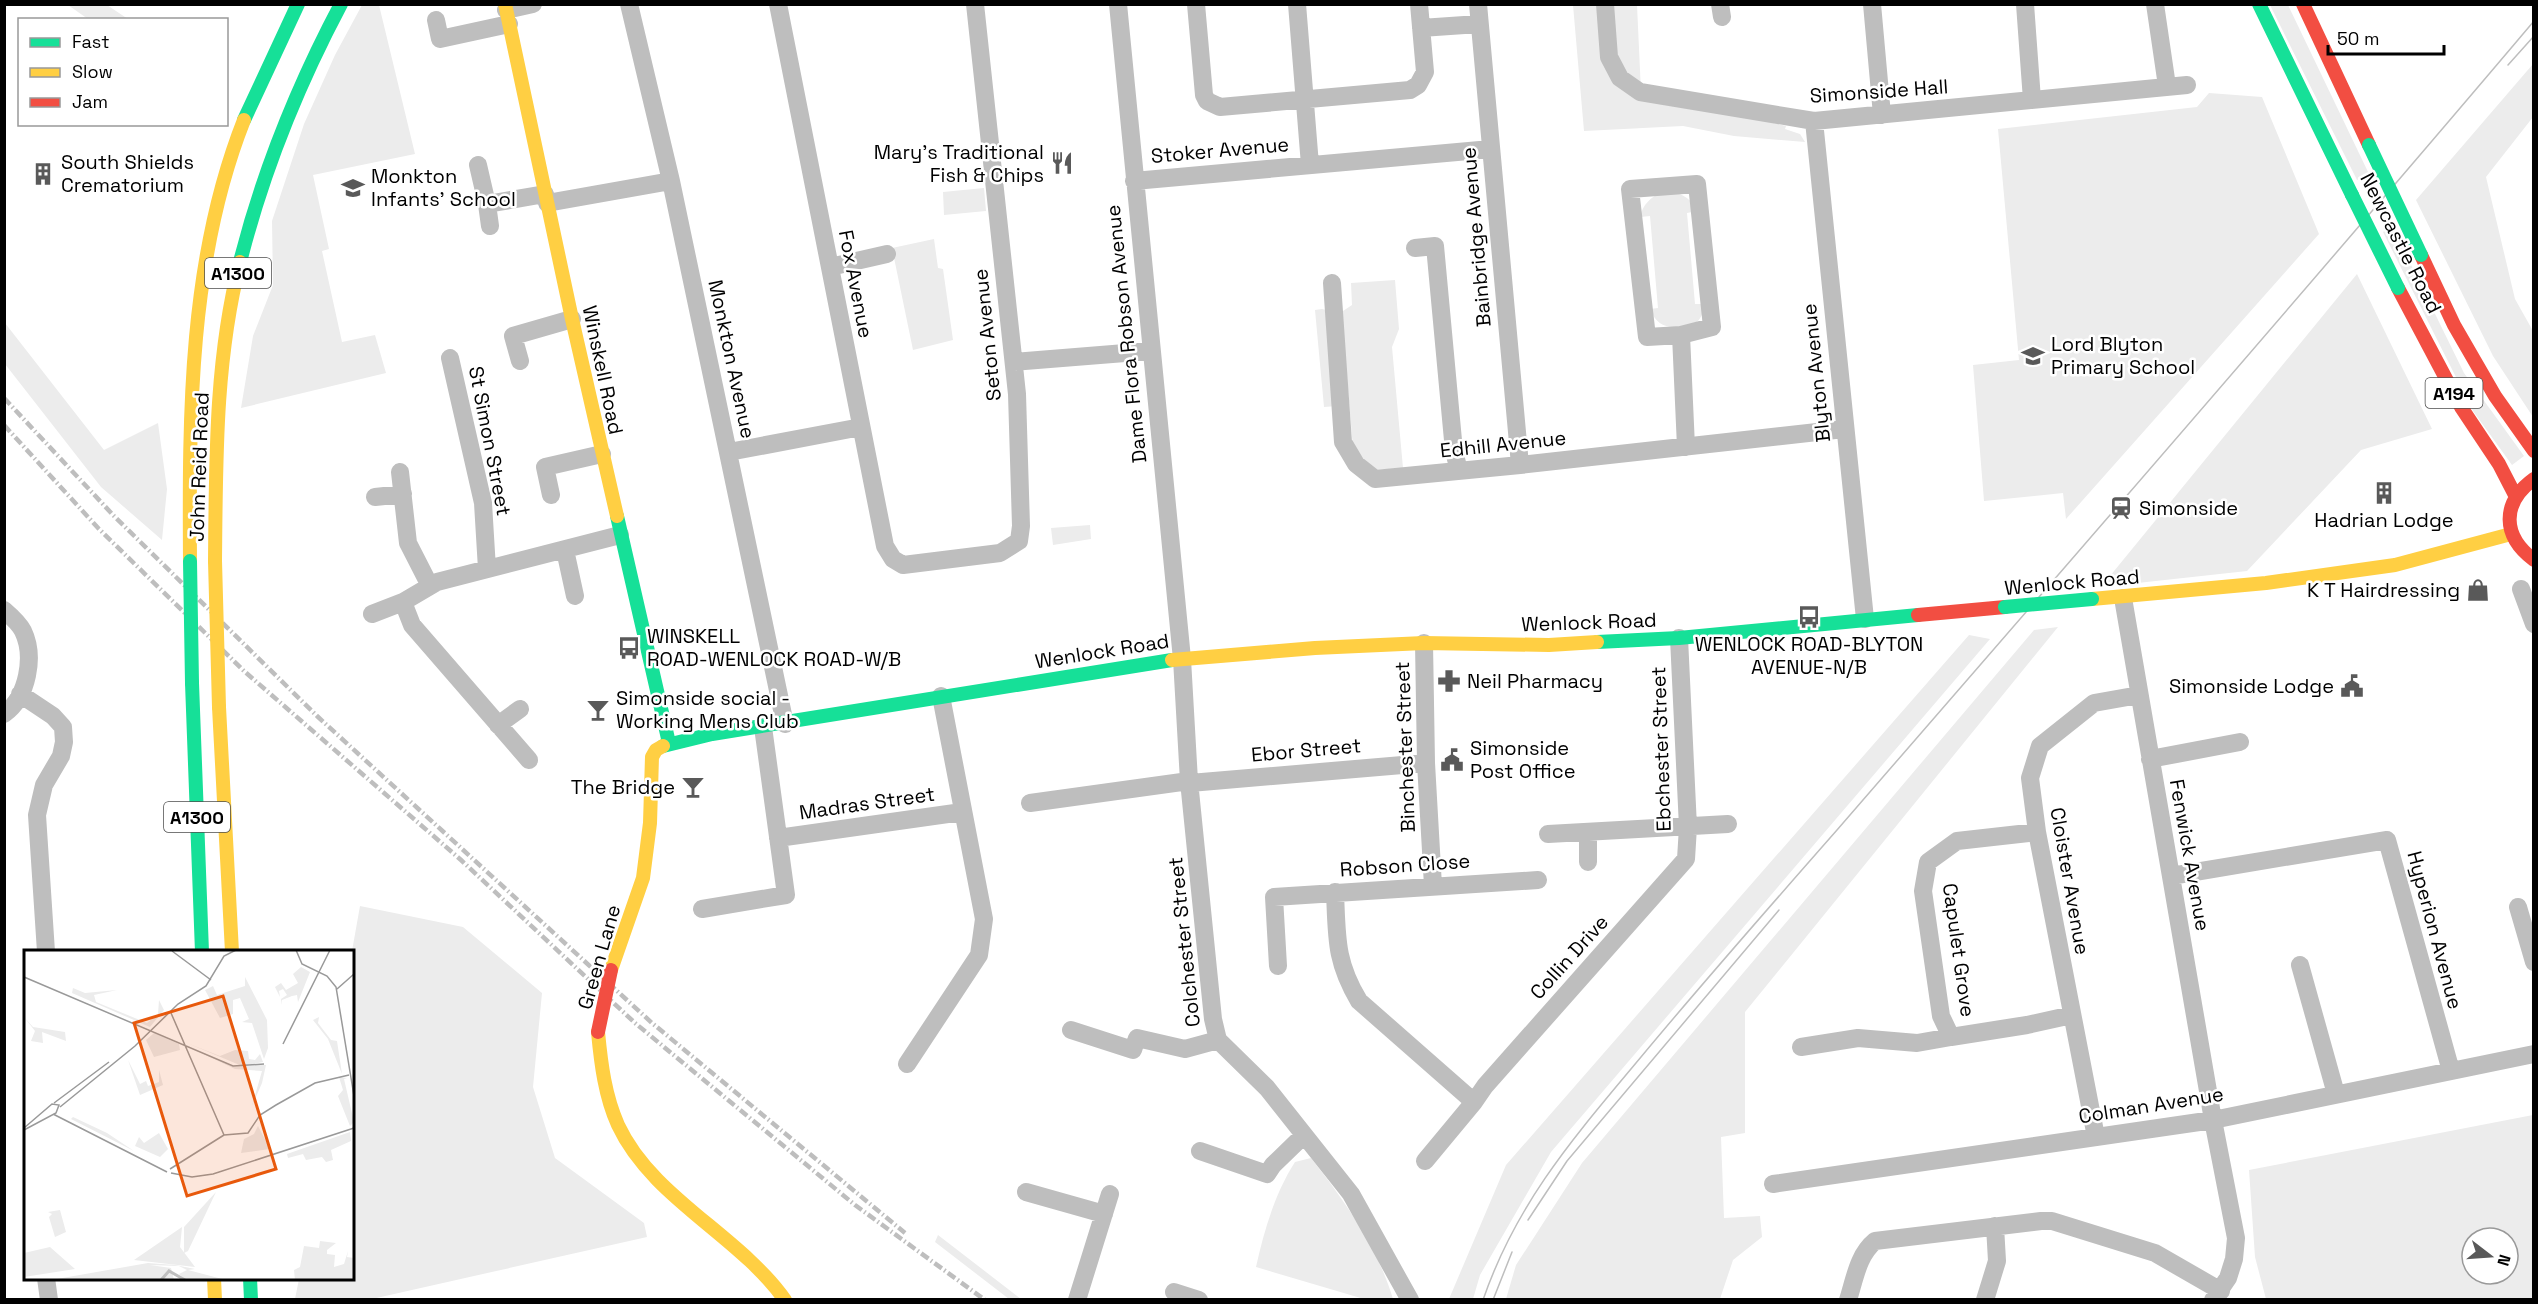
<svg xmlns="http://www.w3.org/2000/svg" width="2538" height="1304" viewBox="0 0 2538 1304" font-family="'Space Grotesk',sans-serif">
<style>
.green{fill:#ececec;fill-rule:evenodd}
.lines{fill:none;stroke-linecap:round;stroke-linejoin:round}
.street{stroke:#bebebe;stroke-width:18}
.fast{stroke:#16e098;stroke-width:14}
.slow{stroke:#ffcf43;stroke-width:14}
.jam{stroke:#f24e42;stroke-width:14}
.tram{stroke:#bebebe;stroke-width:1.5}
.rail{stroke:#bebebe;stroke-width:4.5;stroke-dasharray:9 3 1.5 3;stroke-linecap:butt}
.fast-bridge{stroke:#16e098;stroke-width:14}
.slow-bridge{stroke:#ffcf43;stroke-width:14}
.jam-bridge{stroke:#f24e42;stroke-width:14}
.labels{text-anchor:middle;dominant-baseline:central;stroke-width:5;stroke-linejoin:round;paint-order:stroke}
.shield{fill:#fff;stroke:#4c4c4c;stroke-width:1.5}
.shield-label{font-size:18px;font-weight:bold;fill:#000}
.street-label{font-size:20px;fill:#000;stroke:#fff}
.poi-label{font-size:20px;fill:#000;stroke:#fff;text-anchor:start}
.inset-river{fill:none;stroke:#bfbfbf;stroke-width:3}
.inset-road{fill:none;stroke:#999;stroke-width:1.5}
.view{fill:#e8590c;fill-opacity:0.15;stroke:#e8590c;stroke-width:3}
.inset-edge{fill:none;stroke:#000;stroke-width:3}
</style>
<rect width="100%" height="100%" fill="#fff"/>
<path class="green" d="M68 5H107L128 19H88Z
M362 5H379L415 154 313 175 329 249 322 251 342 342 375 335 386 373 241 408 253 336 273 285 272 221 304 124 335 55Z
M1573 5H1637L1641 92 1786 126 1785 129 1800 134 1805 142 1734 136 1683 126 1584 131Z
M2270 5H2288L2369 174 2357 180Z
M2533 64V117L2486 177 2515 299 2533 331V417L2493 356 2416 200Z
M2209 93 2262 97 2319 234 2066 519 2063 493 1984 501 1973 365 2019 360 1998 129 2197 107Z
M984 188 986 211 944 215 943 192Z
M1662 192C1679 192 1689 195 1697 211L1687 213 1695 304H1706C1703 311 1701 321 1694 324 1691 326 1687 325 1684 326 1667 329 1657 326 1650 309L1658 308 1650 216 1640 217C1643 204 1650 198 1662 192Z
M2392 226 2464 373 2524 456 2512 465 2473 411 2383 232Z
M934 239 938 268 943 269 953 340 913 350 892 248Z
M2357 274 2432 429 2361 450 2247 571 2101 587Z
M1395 280 1399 329 1392 347 1403 468 1374 470 1353 448 1342 317 1343 311 1352 305 1351 283Z
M1322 309 1326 310 1337 406 1324 407 1315 310Z
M5 323 104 450 158 423 167 489 162 540 101 487 5 364Z
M1090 525 1091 539 1053 545 1051 528Z
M2058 627 1745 1012V1133L1721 1137 1724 1218 1760 1216 1762 1237 1733 1260 1720 1299H1506L1516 1265 1582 1163 2034 630Z
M1969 635 1990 639 1551 1152 1480 1275 1473 1299H1449L1506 1165Z
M360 906 463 927 542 993 533 1087 555 1158 644 1223 647 1237 372 1299H295L299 1279 352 1278V951Z
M2533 1115V1299H2266L2255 1257 2249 1170ZM2472 1238H2508V1274H2472Z
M1311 1158C1344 1200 1378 1248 1393 1299H1364L1256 1267C1264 1231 1275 1193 1295 1162Z
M938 1235 1021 1299H1009L935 1242Z"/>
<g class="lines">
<path class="street" d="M629 4 671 181 785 724
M778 4 885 546 893 559 903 565 1000 553 1019 541 1021 526 1017 394 975 4
M1118 4 1182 659 1189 781 1213 1019 1218 1040 1267 1088 1351 1194 1410 1300
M1196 4 1204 95 1207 101 1220 107 1410 90 1418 85 1425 72 1419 4
M1297 4 1310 165
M1478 4 1520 465
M1605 4 1609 57 1620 78 1640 92 1814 121 2187 85
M1720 4 1722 17
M1872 4 1882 115
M2025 4 2032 100
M2155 4 2167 86
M506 10 533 4
M436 20 440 39 509 24
M1421 28 1479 24
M1814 121 1865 619
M478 165 487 204 545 194
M1134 181 1491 149
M547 203 671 181
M487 204 490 226
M1415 248 1435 246 1454 451 1459 471
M830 267 887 254
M1332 283 1343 442 1356 464 1375 479 1520 465 1844 429
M1681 335 1712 327 1697 184 1630 189 1647 337 1681 335 1686 447
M450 358 483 503 487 569
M520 361 513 336 572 319
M1014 362 1150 351
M729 452 861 427
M400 472 408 543 430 586
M551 495 545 467 602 454
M375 497 403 494
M565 550 575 596
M2521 589 2534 624
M2123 598 2213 1120 2236 1238 2234 1259 2228 1278 2213 1300
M403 602 412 625 529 760
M4 610C11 616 19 623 23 631 35 656 28 697 4 714
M372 614 403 602 437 582 620 535
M1424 643 1426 763 1433 886
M20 694 53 716 63 727 64 742 61 756 44 785 37 815 46 952
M498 725 520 709
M2150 759 2240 742
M1190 783 1426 763
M1030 803 1189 781
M1588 832V862
M2037 832 1957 841 1928 862 1923 891 1941 1016 1951 1037 2027 1025 2072 1015
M1548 834 1728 824
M778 838 962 812
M2171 876 2387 840 2451 1071
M1335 892C1337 937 1335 961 1359 1001L1474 1102 1485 1086 1686 859 1688 827 1679 638
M2518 907 2534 962
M702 909 786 895 763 727
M2300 965 2336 1094
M1278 966 1274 897 1538 880
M1071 1030 1133 1050 1137 1038 1185 1049 1218 1040
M1801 1047 1858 1038 1917 1043 1951 1037
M907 1064 979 955 984 919 941 696
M2096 1137 2037 832 2030 778 2040 746 2094 703 2139 695
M1200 1151 1267 1174 1273 1165 1304 1135
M1425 1161 1474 1102
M1773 1184 2213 1120 2534 1054
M1026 1192 1104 1214
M46 1278 49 1300
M1174 1292 1199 1300
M1077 1300 1110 1194
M1848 1300C1855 1278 1858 1255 1875 1241L2041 1221H2052L2155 1253 2221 1291
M1985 1300 1997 1261 1995 1226"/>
<path class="fast" d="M2259 4 2352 195
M244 120 298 4
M240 262C263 171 297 87 341 4
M617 516 669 743
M1597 642 1679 638 1918 615
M192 683 202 952
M663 746 712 734 1172 660
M250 1278 251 1300"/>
<path class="slow" d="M505 4 572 319 617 516
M190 561C189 414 189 259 244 120
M215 561C216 461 215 360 240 262
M2092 599 2266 583 2395 565 2511 534
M1172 660 1315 648 1424 643 1549 645 1597 642
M219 707 232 952
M611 970 643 878 650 823 652 757 656 750 663 746
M598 1032C601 1064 605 1096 618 1125 652 1198 739 1235 785 1300
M214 1278 215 1300"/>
<path class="jam" d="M2303 4 2369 145
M2421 255 2454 325 2495 396 2534 451
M2398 288 2461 407 2499 464 2515 495
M2534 479C2501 503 2502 536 2534 560
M1918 615 2005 607"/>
<path class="tram" d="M2508 65 2534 36
M1528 1220 1567 1161 1779 910
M1483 1300C1517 1201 1576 1135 1641 1057 1705 980 1771 905 1837 830 2070 561 2304 293 2534 21
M1493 1300 1512 1252"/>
<path class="rail" d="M4 398 114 516 317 716 652 1023 905 1233
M4 425 99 529 244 671 461 860 635 1023 855 1205 985 1300"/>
<path class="fast-bridge" d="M2369 145 2421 255
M2352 195 2398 288
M190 561 192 683
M2005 607 2092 599"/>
<path class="slow-bridge" d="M215 561 219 707"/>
<path class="jam-bridge" d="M598 1032 611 970"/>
</g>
<defs>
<g id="restaurant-bare" transform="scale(1.8)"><path d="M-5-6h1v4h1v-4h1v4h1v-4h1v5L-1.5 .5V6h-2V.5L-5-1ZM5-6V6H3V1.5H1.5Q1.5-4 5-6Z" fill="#595959" stroke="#fff" stroke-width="2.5" paint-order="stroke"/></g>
<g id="building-bare" transform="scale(1.8)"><path d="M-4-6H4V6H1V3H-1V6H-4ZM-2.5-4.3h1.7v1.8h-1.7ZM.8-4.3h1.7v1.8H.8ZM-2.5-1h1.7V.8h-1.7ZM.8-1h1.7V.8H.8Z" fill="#595959" stroke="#fff" stroke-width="2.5" paint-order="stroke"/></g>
<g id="school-bare" transform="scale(1.8)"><path d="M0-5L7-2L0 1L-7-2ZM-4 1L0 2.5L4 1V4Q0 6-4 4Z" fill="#595959" stroke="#fff" stroke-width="2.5" paint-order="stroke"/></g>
<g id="station-bare" transform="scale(1.8)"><path d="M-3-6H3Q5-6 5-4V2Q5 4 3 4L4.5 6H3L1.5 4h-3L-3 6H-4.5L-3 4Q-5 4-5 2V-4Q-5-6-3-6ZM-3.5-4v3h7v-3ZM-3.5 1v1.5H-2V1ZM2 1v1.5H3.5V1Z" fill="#595959" stroke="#fff" stroke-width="2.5" paint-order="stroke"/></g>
<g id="shop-bare" transform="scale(1.8)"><path d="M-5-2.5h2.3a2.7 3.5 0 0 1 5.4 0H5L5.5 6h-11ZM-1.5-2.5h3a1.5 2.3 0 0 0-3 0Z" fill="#595959" stroke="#fff" stroke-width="2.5" paint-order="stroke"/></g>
<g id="bus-bare" transform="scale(1.8)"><path d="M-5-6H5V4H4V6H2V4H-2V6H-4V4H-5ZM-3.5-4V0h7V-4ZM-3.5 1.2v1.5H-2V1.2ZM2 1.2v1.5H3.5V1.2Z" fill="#595959" stroke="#fff" stroke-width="2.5" paint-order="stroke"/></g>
<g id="pharmacy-bare" transform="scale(1.8)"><path d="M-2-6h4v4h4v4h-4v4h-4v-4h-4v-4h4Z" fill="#595959" stroke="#fff" stroke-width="2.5" paint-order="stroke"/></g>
<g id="civic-bare" transform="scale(1.8)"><path d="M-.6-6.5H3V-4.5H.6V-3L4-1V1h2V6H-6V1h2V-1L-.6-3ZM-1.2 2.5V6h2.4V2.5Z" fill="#595959" stroke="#fff" stroke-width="2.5" paint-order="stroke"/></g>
<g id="bar-bare" transform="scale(1.8)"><path d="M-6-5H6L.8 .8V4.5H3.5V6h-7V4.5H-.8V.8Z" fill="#595959" stroke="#fff" stroke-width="2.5" paint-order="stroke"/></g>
</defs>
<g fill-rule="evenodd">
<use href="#restaurant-bare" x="1062" y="163"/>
<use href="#building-bare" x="43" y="174"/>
<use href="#school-bare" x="353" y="188"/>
<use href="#school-bare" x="2033" y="356"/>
<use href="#building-bare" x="2384" y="493"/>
<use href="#station-bare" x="2121" y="508"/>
<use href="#shop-bare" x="2478" y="590"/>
<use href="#bus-bare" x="1809" y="617"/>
<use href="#bus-bare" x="629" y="648"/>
<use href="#pharmacy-bare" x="1449" y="681"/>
<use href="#civic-bare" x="2352" y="686"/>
<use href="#bar-bare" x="598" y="710"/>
<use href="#civic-bare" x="1452" y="760"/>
<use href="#bar-bare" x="693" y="787"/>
</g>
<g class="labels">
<g class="shield">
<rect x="205" y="258" width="66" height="30" rx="4.5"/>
<rect x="2425.5" y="378" width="57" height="30" rx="4.5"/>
<rect x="164" y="802" width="66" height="30" rx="4.5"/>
</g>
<g class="shield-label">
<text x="238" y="273">A1300</text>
<text x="2454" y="393">A194</text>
<text x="197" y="817">A1300</text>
</g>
<g class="street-label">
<text transform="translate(1879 91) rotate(-4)">Simonside Hall</text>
<text transform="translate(1220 150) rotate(-5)">Stoker Avenue</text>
<text transform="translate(1476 237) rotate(-95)">Bainbridge Avenue</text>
<text transform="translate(2401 243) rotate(63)">Newcastle Road</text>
<text transform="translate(856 284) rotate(79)">Fox Avenue</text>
<text transform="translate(1126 334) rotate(-96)">Dame Flora Robson Avenue</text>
<text transform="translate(987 335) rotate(-96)">Seton Avenue</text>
<text transform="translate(732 359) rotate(78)">Monkton Avenue</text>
<text transform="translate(603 370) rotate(78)">Winskell Road</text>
<text transform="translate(1816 373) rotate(-96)">Blyton Avenue</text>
<text transform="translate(490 441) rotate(79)">St Simon Street</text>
<text transform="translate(1503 444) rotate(-6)">Edhill Avenue</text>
<text transform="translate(199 467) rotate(-88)">John Reid Road</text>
<text transform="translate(2072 582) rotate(-5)">Wenlock Road</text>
<text transform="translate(1589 622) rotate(-2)">Wenlock Road</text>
<text transform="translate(1102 651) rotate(-9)">Wenlock Road</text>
<text transform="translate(1405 747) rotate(-92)">Binchester Street</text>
<text transform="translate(1661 749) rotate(-92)">Ebchester Street</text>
<text transform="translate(1306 750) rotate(-5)">Ebor Street</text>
<text transform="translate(867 803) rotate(-8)">Madras Street</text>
<text transform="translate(2190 855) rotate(80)">Fenwick Avenue</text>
<text transform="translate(1405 865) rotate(-4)">Robson Close</text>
<text transform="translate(2070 881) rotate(80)">Cloister Avenue</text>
<text transform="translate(2435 930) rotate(75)">Hyperion Avenue</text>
<text transform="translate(1184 942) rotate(-96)">Colchester Street</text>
<text transform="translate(1959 950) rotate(82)">Capulet Grove</text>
<text transform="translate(599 957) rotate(-74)">Green Lane</text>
<text transform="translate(1569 957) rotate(-48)">Collin Drive</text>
<text transform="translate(2151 1105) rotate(-9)">Colman Avenue</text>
</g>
<g class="poi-label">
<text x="1044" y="152" text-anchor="end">Mary's Traditional<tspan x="1044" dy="23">Fish &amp; Chips</tspan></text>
<text x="61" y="162">South Shields<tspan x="61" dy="23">Crematorium</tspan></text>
<text x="371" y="176">Monkton<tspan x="371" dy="23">Infants' School</tspan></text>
<text x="2051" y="344">Lord Blyton<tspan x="2051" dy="23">Primary School</tspan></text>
<text x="2139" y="508">Simonside</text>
<text x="2384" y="520" text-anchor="middle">Hadrian Lodge</text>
<text x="2460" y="590" text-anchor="end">K T Hairdressing</text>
<text x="647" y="636">WINSKELL<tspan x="647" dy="23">ROAD-WENLOCK ROAD-W/B</tspan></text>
<text x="1809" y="644" text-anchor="middle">WENLOCK ROAD-BLYTON<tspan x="1809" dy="23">AVENUE-N/B</tspan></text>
<text x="1467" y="681">Neil Pharmacy</text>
<text x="2334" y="686" text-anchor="end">Simonside Lodge</text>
<text x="616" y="698">Simonside social -<tspan x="616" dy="23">Working Mens Club</tspan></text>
<text x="1470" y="748">Simonside<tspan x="1470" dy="23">Post Office</tspan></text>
<text x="675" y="787" text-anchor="end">The Bridge</text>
</g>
</g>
<g transform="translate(24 950)">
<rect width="330" height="330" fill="#fff"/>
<path d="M277 17 286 22 274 52 273 45 268 46 258 50V55L257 49 263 45 259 39 255 41 256 47 251 37 257 33 262 40 274 33 269 24ZM221 27 243 70 244 98 240 109 228 73 218 72 225 69 216 48 209 50V64L196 68 181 40 189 36 193 45 221 36ZM49 38 61 43 93 40 70 45 72 52 123 73 134 64 135 50 140 60 126 77 48 43ZM0 67 9 77 41 82 42 91 18 82 19 93 7 91 11 81ZM295 67 294 73 307 90 313 91 318 124 304 89 289 70ZM130 83 155 94 156 100 130 107 122 90ZM163 93 196 106 211 100 224 101 225 109 231 110 236 104 239 112 218 116ZM165 97 209 116 242 115 238 133 228 156 238 121 211 119ZM104 110 116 134 122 131 124 136 135 132V120L139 135 116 145ZM315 127 323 128 320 129 330 172 326 176 314 146 319 140ZM49 167 83 183 110 201 47 169ZM234 176 246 199 217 203 220 189 230 184ZM326 182 327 191 307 200 309 210 302 212 298 207 282 210 279 204 264 208 263 204ZM135 183 144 199 136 207 111 196 115 187 120 193ZM192 242 164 301 160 303V277ZM36 260 42 282 31 287 25 267 28 264 24 262ZM158 277 156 297 171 317 110 310ZM296 291 312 293 303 300V304L311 305 310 317 320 314 324 301 323 307 330 308V330H271L270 320 276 317 280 296 295 298ZM26 297 51 319 0 327V303ZM124 313 151 315 171 319 164 320 202 330H161L155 324 163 320 155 316 126 315 147 318 150 330H27Z" fill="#ececec"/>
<path class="inset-river" d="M137 330 145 321 161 330"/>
<path class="inset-road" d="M141 0H164M272 0 278 14 303 26 312 37 330 146M148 1 187 30M0 27 209 116 240 114M313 39 330 24M147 63 200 185M259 94 306 0M30 153 85 112M36 157 111 96 154 54 182 36 200 6 212 0M29 164 143 222M0 178 28 154 35 155 32 163 0 180M200 185 224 183 236 165 252 155 291 133 325 125M146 219 200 185M147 223 168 227 189 224 330 178"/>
<path class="view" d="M199 46 252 219 163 246 110 73Z"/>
<rect width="330" height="330" class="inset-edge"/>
</g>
<rect width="2538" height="1304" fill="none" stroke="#000000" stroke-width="12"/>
<rect x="18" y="18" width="210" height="108" fill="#ffffff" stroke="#999999" stroke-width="1.5"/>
<rect x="30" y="38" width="30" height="9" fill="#16e098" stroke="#999999" stroke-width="1.5"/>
<text x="72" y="48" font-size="18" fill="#000000">Fast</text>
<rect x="30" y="68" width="30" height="9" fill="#ffcf43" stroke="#999999" stroke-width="1.5"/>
<text x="72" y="78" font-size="18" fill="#000000">Slow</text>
<rect x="30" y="98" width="30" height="9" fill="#f24e42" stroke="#999999" stroke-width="1.5"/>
<text x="72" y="108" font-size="18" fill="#000000">Jam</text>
<g transform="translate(2490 1256) rotate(107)"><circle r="28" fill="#ffffff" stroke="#999999" stroke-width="1.5"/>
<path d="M0-4.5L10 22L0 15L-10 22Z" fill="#595959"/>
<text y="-9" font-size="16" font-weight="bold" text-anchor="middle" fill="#000000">N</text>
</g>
<path d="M2328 45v9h116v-9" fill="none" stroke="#000000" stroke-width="3"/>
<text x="2337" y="45" font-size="18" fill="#000000" stroke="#ffffff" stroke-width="4.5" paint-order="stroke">50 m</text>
</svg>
